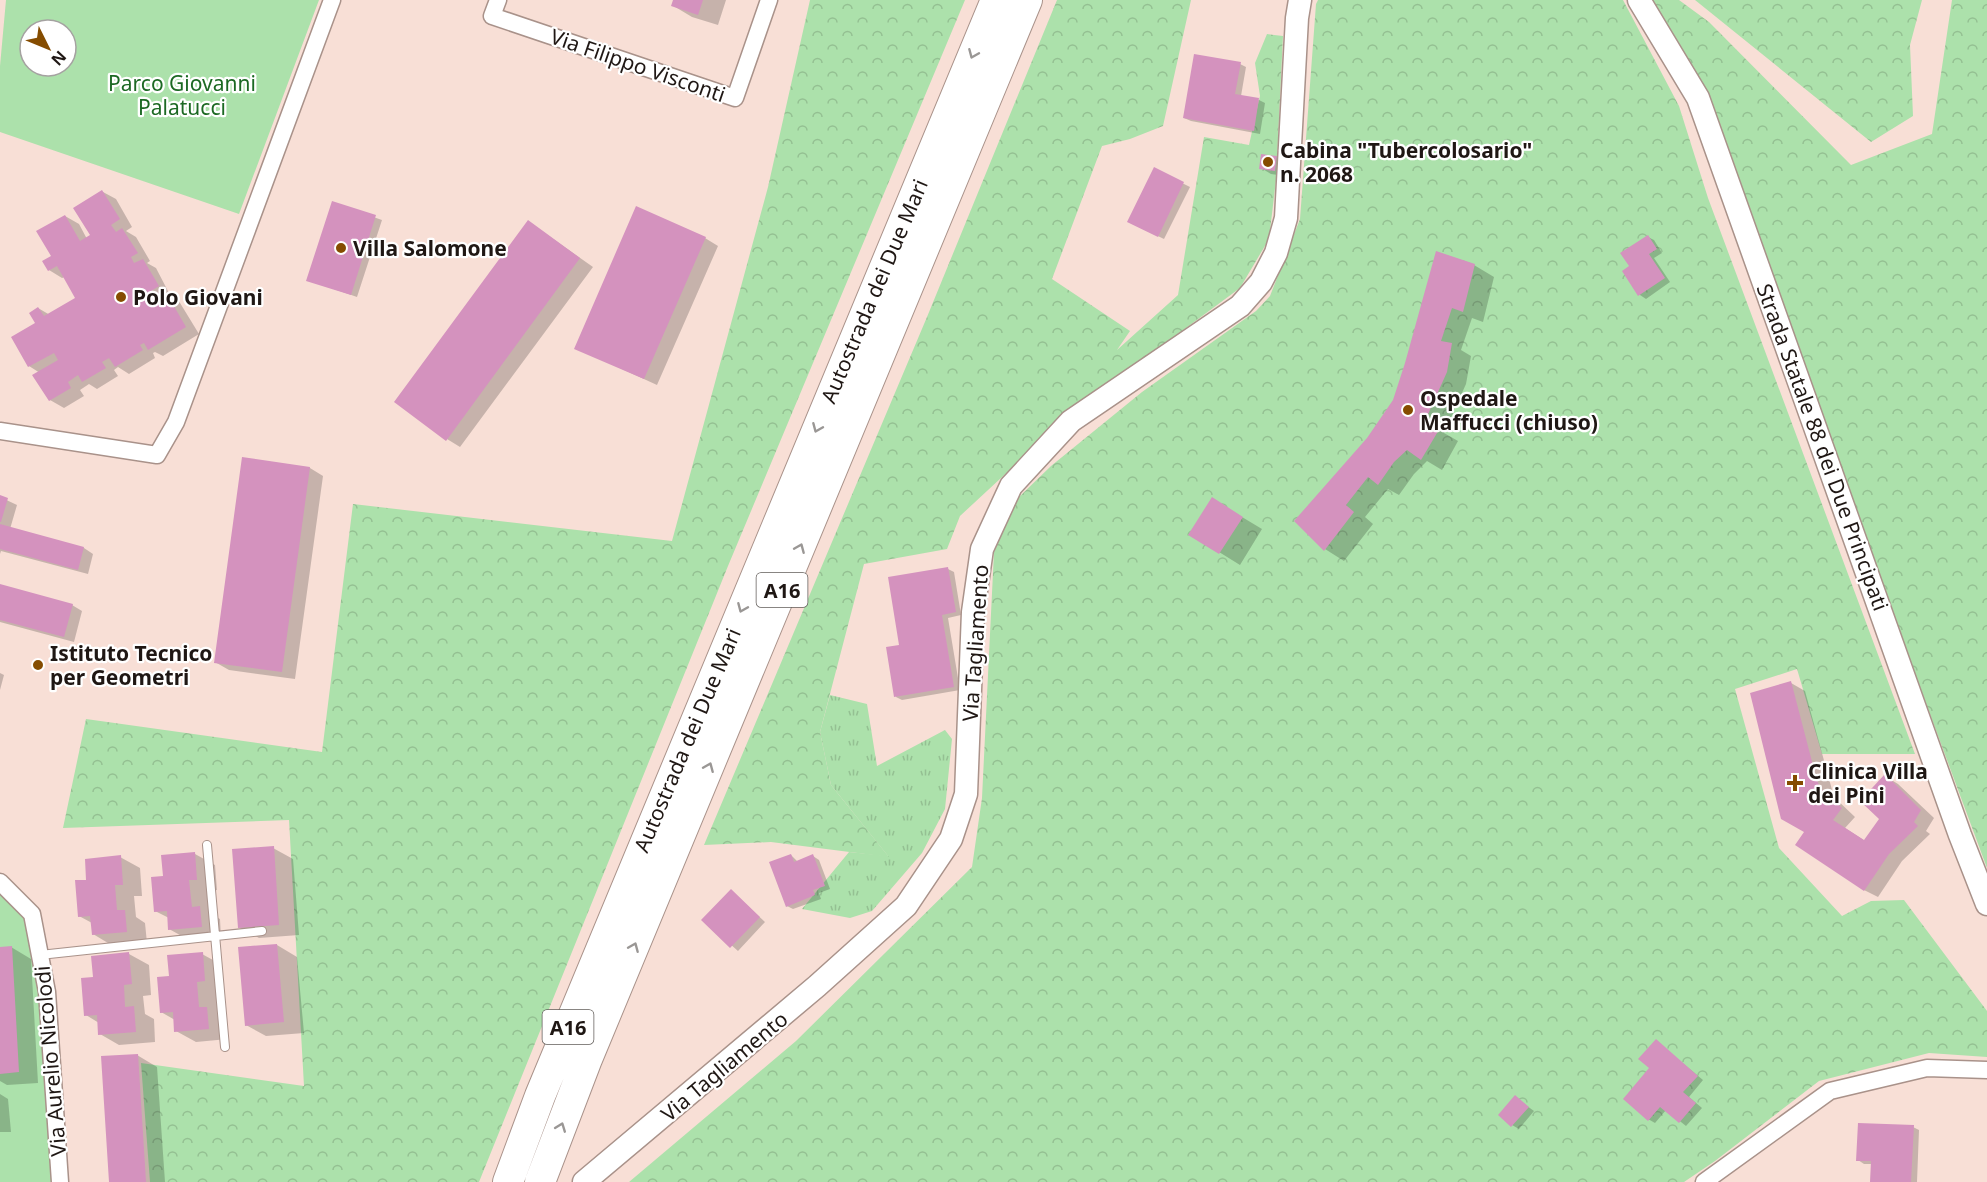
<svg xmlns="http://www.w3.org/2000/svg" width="1987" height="1182" viewBox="0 0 1987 1182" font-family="'Noto Sans',sans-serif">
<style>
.grass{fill:url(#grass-tufts)}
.forest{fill:url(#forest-crowns)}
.park{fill:#ace1ab;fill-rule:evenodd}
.shadow{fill:#0003}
.building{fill:#d492be}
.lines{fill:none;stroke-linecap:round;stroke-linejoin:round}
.lane-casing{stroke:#a9928a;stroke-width:10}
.street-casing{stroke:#a9928a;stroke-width:19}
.secondary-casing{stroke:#a9928a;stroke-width:25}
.highway-casing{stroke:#a9928a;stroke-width:32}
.lane{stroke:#fff;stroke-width:8}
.street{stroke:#fff;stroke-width:16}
.secondary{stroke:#fff;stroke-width:22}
.highway{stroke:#fff;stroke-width:30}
.oneway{stroke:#9a9795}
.poi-dot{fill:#854c00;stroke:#fff;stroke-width:2}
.labels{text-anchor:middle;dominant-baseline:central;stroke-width:4.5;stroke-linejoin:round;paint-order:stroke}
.shield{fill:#fff;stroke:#625d5a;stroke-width:1.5}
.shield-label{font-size:20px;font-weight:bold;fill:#1f1714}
.street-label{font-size:21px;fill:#1f1714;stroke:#fff}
.park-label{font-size:21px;fill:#1c6923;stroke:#fff}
.poi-label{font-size:21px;font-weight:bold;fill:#1f1714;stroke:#fff;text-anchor:start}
</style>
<defs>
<pattern id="grass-tufts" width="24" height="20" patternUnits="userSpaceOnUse" patternTransform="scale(1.5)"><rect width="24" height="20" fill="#ace1ab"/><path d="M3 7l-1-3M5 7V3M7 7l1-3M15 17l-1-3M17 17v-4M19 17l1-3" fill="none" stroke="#94c092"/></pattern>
<pattern id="forest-crowns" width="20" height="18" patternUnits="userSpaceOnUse" patternTransform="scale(1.5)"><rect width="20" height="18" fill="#ace1ab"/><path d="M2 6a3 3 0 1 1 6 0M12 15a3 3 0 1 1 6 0" fill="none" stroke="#94c092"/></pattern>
</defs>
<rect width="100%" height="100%" fill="#f8dfd6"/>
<path class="grass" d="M830 695 867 704 877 766 945 730 952 739 945 809 922 853 872 911 850 918 802 909 849 852 888 856 831 785 820 732Z"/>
<path class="forest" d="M810 0H965L728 566 479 1182H150L141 1063 304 1086 289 820 63 828 86 719 322 752 353 504 672 541 768 187Z
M1057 0H1191L1163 126 1130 139 1102 146 1052 279 1130 331 1117 350 1178 295 1204 137 1249 145 1260 96 1255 63 1267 34 1283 36 1276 180 1269 239 1240 288 1109 385 1097 389 960 516 947 549 864 564 820 732 831 785 889 857 771 842 704 845 927 317Z
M1318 0H1623L1679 106 1708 198 1915 754H1822L1797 669 1735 689 1779 848 1842 916 1871 901 1904 900 1987 1011V1057L1929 1053 1819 1081 1715 1161 1684 1182H629L796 1041 972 867 982 798 994 552 1018 498 1051 466 1142 392 1256 311 1270 296 1300 219 1316 4Z
M1646 0H1679L1709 22 1851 165 1932 134 1952 0H1987V868L1694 77Z
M1695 0H1922L1910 45 1913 116 1871 142Z"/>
<path class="park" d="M6 0H319L239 214 0 132V66ZM30 30H66V66H30Z
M0 882 32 914 60 1182H0Z"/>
<path class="shadow" d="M674 0H726L718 25 692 17 672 5Z
M1240 64 1246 67 1241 96 1259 100 1265 103 1260 134 1191 121 1184 118Z
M1276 157 1286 163 1285 176 1271 174 1261 168Z
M1154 169 1190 187 1164 239 1135 225Z
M103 192 116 199 132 227 126 231 136 237 150 261 147 263 156 268 170 295 177 298 199 334 163 356 155 352 153 353 155 358 129 374 118 367 114 370 118 376 97 389 89 384 80 390 84 396 64 408 50 400 40 373 29 366 38 308 50 315 77 299 65 277 62 278 49 270 65 216 79 224 87 239 92 235Z
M333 203 382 220 357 297 308 280Z
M529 222 593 267 460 447 447 439Z
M1648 237 1654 240 1662 253 1654 258 1670 282 1646 299 1640 295 1624 271 1631 267Z
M705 238 718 246 657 385 576 348Z
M1474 265 1494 277 1483 322 1472 318 1461 350 1471 356 1466 384 1444 433 1458 441 1442 470 1427 461 1414 474 1399 495 1388 489 1365 517 1373 524 1344 561 1325 549 1369 439 1394 400Z
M244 459 310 468 323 476 295 679 229 670 215 662Z
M0 497 17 505 10 529 84 548 93 554 88 574 1 551 0 554Z
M1232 511 1262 529 1240 565 1190 534Z
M948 569 954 572 961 615 948 618 960 690 902 700 896 697 901 646Z
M0 586 72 605 82 611 74 642 0 622Z
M0 673 4 675 0 690Z
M1791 683 1805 691 1834 797 1855 817 1845 828 1865 841 1881 819 1885 776 1898 784 1934 818 1926 831 1930 834 1902 861 1878 897 1864 890 1806 831Z
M273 848 293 859 299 935 259 938 239 927Z
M195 854 215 865 217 890 209 891 211 914 220 919 221 938 189 940 169 929V918L155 911 164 877Z
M791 855 798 862 813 856 819 860 830 889 819 893 821 899 793 909 787 906Z
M120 857 140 868 142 896H134L136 917 145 923 147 943 113 946 93 934 92 923 79 916 88 881Z
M731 891 765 922 738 951 703 920Z
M277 945 297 957 304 1033 266 1036 246 1025Z
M11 947 31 959 38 1083 7 1085 0 1081V948Z
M129 954 149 965 151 995 143 996 145 1014 154 1019 155 1042 119 1045 100 1034 99 1023 86 1015 94 978Z
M202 954 222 965 224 992 216 993 218 1014 227 1020 228 1039 196 1042 176 1031 175 1020 161 1012 170 978Z
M1656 1041 1703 1080 1689 1097 1702 1108 1686 1126 1666 1110 1655 1123 1648 1119 1651 1068Z
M137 1055 157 1067 165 1182H111Z
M0 1094 8 1099 11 1132H0Z
M1515 1097 1534 1111 1519 1129 1512 1125Z
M1913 1127 1919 1130 1917 1182H1871L1872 1164H1864L1858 1160Z"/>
<path class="building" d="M673 0H703L698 15 671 6Z
M1194 54 1241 62 1235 94 1259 98 1254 131 1183 118Z
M1261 154 1277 156 1275 171 1259 169Z
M1154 167 1184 182 1158 237 1127 222Z
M102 190 120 219 111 225 116 232 122 228 138 253 131 257 134 263 143 259 159 286 151 291 154 295 164 289 186 327 148 350 144 343 140 345 143 350 115 367 109 358 102 362 106 368 82 382 78 375 68 382 71 388 49 401 32 375 58 360 54 353 28 367 11 337 35 323 29 313 38 307 44 316 75 298 57 266 48 271 42 261 51 256 36 231 65 215 80 241 90 235 73 208Z
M332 201 376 215 351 295 306 281Z
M636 206 706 237 644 379 574 349Z
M528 220 580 258 446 441 394 402Z
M1648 235 1657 249 1649 254 1665 278 1638 296 1622 271 1629 266 1620 253Z
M1436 251 1475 264 1463 312 1452 308 1441 341 1452 343 1447 372 1425 421 1440 428 1421 460 1407 450 1394 462 1378 485 1368 477 1346 505 1354 512 1324 551 1294 521 1367 438 1393 400 1405 363Z
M242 457 310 467 282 672 214 663Z
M0 495 8 498 1 522H0Z
M1212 497 1243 517 1219 554 1188 535Z
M0 524 84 547 78 570 0 549Z
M948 567 956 612 942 615 954 687 894 697 886 647 899 645 888 577Z
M0 584 73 604 64 637 0 620Z
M1791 681 1816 777 1820 788 1842 808 1833 820 1864 840 1879 819 1860 801 1885 774 1921 810 1914 822 1918 826 1889 854 1864 891 1795 845 1804 832 1781 819 1750 693Z
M274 846 279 925 238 928 232 849Z
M195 852 197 880H189L192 907 200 906 202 927 168 930 167 911 154 912 151 877 163 876 161 855Z
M791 854 794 862 813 854 825 886 813 890 815 895 786 907 769 862Z
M121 855 123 885H115L117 910H125L127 932 92 935 90 916 78 917 75 880H86L85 859Z
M731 889 760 917 730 948 701 920Z
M277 944 284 1022 245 1026 238 947Z
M12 946 19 1072 0 1074V947Z
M129 952 132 984 124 985 125 1007 134 1006 136 1032 98 1035 97 1015 84 1016 81 978 93 977 91 956Z
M203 952 205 981 197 982 199 1007H207L209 1029 174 1032 173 1012 160 1013 157 977 169 976 167 955Z
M1656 1039 1698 1076 1683 1092 1696 1103 1679 1123 1660 1107 1648 1121 1623 1099 1649 1068 1638 1059Z
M138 1054 146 1182H109L101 1056Z
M1515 1095 1529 1107 1511 1127 1498 1115Z
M1858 1123 1914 1125 1911 1182H1870L1871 1161H1856Z"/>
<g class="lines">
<g class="lane-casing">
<path id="lane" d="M207 845 225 1047
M40 955 262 931"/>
</g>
<g class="street-casing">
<path id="street" d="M498 0 492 16 735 98 769 0
M0 431 157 455 176 422 332 0
M0 882 32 914 47 992 60 1182
M1704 1182 1830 1091 1927 1068 1987 1070"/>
</g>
<g class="secondary-casing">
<path id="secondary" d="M1639 0 1698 98 1960 835 1987 904
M584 1182 817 986 906 906 951 839 966 794 973 612 982 549 1011 486 1071 421 1240 306 1261 282 1276 253 1286 218 1297 18 1300 0"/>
</g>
<g class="highway-casing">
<path id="highway" d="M508 1182 540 1096 996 0
M540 1182 587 1059 1027 0"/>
</g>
<use href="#lane" class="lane"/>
<use href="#street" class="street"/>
<use href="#secondary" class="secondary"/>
<use href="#highway" class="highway"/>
</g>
<defs><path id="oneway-chevron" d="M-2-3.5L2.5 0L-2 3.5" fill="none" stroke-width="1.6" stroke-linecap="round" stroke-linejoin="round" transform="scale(1.5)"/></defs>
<g class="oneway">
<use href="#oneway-chevron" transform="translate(973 54) rotate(113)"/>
<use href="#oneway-chevron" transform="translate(817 428) rotate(113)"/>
<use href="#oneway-chevron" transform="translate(800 548) rotate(-67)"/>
<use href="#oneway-chevron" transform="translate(742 608) rotate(113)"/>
<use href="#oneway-chevron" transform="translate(709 767) rotate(-67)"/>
<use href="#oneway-chevron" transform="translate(634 947) rotate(-67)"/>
<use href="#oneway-chevron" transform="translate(561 1127) rotate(-69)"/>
</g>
<g class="poi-dot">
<circle cx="1268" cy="162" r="6"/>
<circle cx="341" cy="248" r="6"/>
<circle cx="121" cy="297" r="6"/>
<circle cx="1408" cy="410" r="6"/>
<circle cx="38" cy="665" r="6"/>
<path d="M1792 774h6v6h6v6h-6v6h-6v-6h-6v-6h6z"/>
</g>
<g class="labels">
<g class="shield">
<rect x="756.5" y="573" width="51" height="34" rx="4.5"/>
<rect x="542.5" y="1010" width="51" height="34" rx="4.5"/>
</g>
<g class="shield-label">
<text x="782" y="590">A16</text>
<text x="568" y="1027">A16</text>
</g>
<g class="street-label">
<text transform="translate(638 65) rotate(19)">Via Filippo Visconti</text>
<text transform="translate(874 291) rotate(-67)">Autostrada dei Due Mari</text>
<text transform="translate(1823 447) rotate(70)">Strada Statale 88 dei Due Principati</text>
<text transform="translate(975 643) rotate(-86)">Via Tagliamento</text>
<text transform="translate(687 740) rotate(-67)">Autostrada dei Due Mari</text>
<text transform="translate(50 1061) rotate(-95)">Via Aurelio Nicolodi</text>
<text transform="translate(724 1066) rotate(-40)">Via Tagliamento</text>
</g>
<g class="park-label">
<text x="182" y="83">Parco Giovanni<tspan x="182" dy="24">Palatucci</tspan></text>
</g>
<g class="poi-label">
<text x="1280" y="150">Cabina "Tubercolosario"<tspan x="1280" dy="24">n. 2068</tspan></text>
<text x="353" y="248">Villa Salomone</text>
<text x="133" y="297">Polo Giovani</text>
<text x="1420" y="398">Ospedale<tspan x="1420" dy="24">Maffucci (chiuso)</tspan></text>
<text x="50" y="653">Istituto Tecnico<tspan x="50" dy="24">per Geometri</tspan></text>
<text x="1808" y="771">Clinica Villa<tspan x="1808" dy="24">dei Pini</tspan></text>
</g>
</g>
<g transform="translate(48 48) rotate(133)"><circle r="28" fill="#ffffff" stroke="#a5a2a1" stroke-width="1.5"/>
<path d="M0-4.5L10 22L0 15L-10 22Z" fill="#854c00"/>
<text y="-9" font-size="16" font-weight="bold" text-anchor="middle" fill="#1f1714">N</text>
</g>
</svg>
